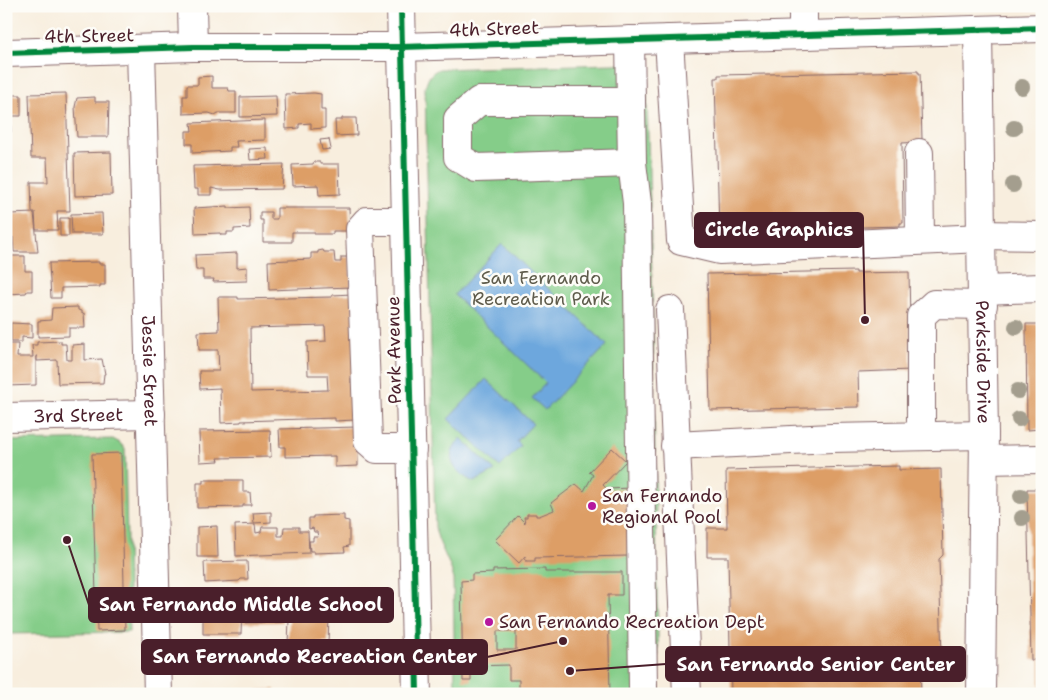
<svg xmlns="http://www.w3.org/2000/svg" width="1048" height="700" viewBox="0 0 1048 700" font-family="'Shantell Sans',sans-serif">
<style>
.green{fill:#85cd89;stroke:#68765a}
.water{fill:#6da7dd;stroke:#5c6384}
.building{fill:#dd9e66;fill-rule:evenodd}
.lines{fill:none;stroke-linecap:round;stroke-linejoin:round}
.minor-casing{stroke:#87676a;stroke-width:30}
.minor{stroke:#fff;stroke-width:28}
.cycleway-casing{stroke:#fdfcf7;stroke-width:9}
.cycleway{stroke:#00873e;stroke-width:6}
.tree{fill:#a49e8e}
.poi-dot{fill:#b5179e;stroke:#fdfcf7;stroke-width:2}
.labels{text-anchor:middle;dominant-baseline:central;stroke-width:5;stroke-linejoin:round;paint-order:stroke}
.street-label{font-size:18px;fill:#4a1f2b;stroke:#fdfcf7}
.park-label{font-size:18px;fill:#5f5c4c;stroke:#fdfcf7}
.poi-label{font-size:18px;fill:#4a1f2b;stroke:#fdfcf7;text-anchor:start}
.leader{fill:none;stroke:#4a1f2b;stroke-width:2}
.callout-dot{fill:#4a1f2b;stroke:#fdfcf7;stroke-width:2}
.callout{fill:#4a1f2b;stroke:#4a1f2b;stroke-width:2}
.callout-label{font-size:19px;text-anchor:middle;font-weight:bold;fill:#fff}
</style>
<rect width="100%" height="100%" fill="#fdfcf7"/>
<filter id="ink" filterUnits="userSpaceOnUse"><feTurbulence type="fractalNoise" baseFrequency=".02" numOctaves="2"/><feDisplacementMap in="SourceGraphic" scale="10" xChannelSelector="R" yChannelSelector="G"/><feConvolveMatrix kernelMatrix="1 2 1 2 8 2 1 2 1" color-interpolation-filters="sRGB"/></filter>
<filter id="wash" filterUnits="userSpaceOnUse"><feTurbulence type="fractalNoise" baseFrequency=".0096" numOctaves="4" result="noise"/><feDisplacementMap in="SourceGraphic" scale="20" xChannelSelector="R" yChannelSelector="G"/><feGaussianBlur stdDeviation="1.12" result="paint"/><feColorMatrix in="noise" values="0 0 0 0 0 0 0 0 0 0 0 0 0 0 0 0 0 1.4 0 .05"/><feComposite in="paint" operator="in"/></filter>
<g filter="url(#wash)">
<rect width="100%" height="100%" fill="#f8eede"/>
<path class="green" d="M646 63 652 275 659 694H455L453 575C448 558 438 544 435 527L425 87C428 78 430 73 439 69Z
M113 439 120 443 125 449 129 632 6 634V441Z"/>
<path class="water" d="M502 244 607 345 545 410 532 398 546 383 454 295Z
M486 379 533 424 517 441 521 446 500 467 448 419Z
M461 438 495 471 474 482C463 477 448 466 452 452 454 447 458 442 461 438Z"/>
<g id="blocks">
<path class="building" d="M918 71V73H920L922 139H920V142L902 143 903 223H900V226L719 231 715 78H718V75Z
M212 76V88H228L229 91H236V113H218L215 115 209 113 183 114V96H187V85H198V77Z
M6 91H9V95H21V116H10L11 132H6Z
M66 93 70 211H57L58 230H36L35 212H32L31 182H48L47 158H31L29 94Z
M314 93 321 94V110H325V128L311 129V123L299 124V128L286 129 285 94Z
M276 96 277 116 240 117V97Z
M95 97V102H109L108 137H77L75 107 77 98Z
M342 118H356L357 135 336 136 335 120H342Z
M265 120V140L236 141 237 147H230V151L192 153V144H186V131H192L191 123Z
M329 139 331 149 322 150 320 140Z
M267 148 268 159 250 160 249 149Z
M111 152 112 195 75 196 74 153Z
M314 162H320V164H339L340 194 319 195 318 185 293 186 292 165 313 164Z
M284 164 282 189 220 190 211 188V195H198V189H194L193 166Z
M228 206V208L249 207 250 228 234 229V232H227V235H221L220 233 195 234 194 208Z
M277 208H349L350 231H333V234H314V232H292V242H263V220H260V212H271V219H277Z
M34 213 38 252H14L13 237 11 238 10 214Z
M102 213 103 234H72L71 214Z
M60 218H69V236H60Z
M323 250 324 252H334L335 262H341V257H350L351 287 269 290 268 261 311 259V253H318V251Z
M237 253V268L247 267V281L213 282 214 279H203V270H196L195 255Z
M6 256H25V271H32V291H27L26 293 7 294Z
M99 262V264H105V285H100V287L61 288V298H51L49 263Z
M856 271V273L909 272 911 370 858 372 859 407 710 410 707 274Z
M352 294 359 378H351V383L354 382 355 420 335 421V418L241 421V422L221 423 220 388 200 389 199 371H219L218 350H199L198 332 219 331 218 297H238V299L332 297V295ZM325 326 326 341 307 342 308 375H327L328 390 251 392 250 328Z
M78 307V310L82 311V314L84 313 85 328H69V336L38 337V321L51 320 52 308Z
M11 323 32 324V338L22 337V342H11Z
M1026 324H1042V429L1027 430Z
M61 341V344H66L67 360H72V345L85 344V360L102 359 105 374H104L103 383 58 384 57 360 37 361V356H36V385L7 386 6 344H18L17 357H33L32 345H37V342Z
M357 427 358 466 335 467V456L285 457V447H280L279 429Z
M270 430 271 457 218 458 219 461 200 462 199 431Z
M612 448 626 461 603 485 607 489 631 488 628 556 535 558V561H526L525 556 519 563 495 540 518 516 525 523 524 517H527V514H536V516H539L554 510 551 503 576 484 584 491 593 475 589 472Z
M121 453 125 630 97 631 92 454Z
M899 466V470L941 469 943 555 939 559 942 658 920 659 921 694H731L728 557H707V528H727L726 470Z
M203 480H243V492H250L251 505H243V507L197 508V483H203Z
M1027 489H1042V694H1040L1039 660H1031Z
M271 512V522L254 523 253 513Z
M344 515V520L349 521V546L344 547 345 552 314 553V551H310L309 541H313V537H318L317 532H314L313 528 309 529V518H313V516Z
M255 524 256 533 261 532 262 527H278V536H283L284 527H299V531H308L309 553 236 556 235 525Z
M217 526 218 557H197V527Z
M247 561 248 579H241L239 581 205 583 204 562Z
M545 569V572H622V595H608L610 694H594V692L519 694V680H509V665L471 666V681H463L461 581 472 580V574L493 573V570ZM497 631H516V650H497Z
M252 602H282L283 622 243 623V610H252Z
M337 602 338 617H329L328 643H288L289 620H305V605H328V603Z
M208 611H242L241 634H203V613H208Z
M275 689V694H257V690Z"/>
</g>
</g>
<g filter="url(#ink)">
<use href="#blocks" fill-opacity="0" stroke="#87676a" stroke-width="1"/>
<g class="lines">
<g class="minor-casing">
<g id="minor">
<path d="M192 6 193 47"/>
<path d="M401 6 417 694"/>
<path d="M803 6V35"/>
<path id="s1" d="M978 30 984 435 981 694"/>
<path d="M669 39 681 241 719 250 982 238"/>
<path d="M630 40 632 163 637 203 643 689"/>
<path id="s2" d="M141 49 158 694"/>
<path d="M6 53 193 47H401L1042 28"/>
<path d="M631 101H479L458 119V157L476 168 632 163"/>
<path d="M919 153 920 240"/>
<path d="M406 221H367L360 229 368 441 377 449H412"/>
<path d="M982 235 1042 236"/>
<path d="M983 290 1042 288"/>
<path d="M670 310 687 694"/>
<path id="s3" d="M6 417 151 414"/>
<path d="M921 436V316L934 304 983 305"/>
<path d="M675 446 831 438 984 435"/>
<path d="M984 460 1042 459"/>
</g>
</g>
<use href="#minor" class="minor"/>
<g class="cycleway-casing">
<path id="cycleway" d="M401 6 417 694
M6 53 193 47H401L1042 28"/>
</g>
<use href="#cycleway" class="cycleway"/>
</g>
<g class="tree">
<circle cx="1022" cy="87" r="8"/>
<circle cx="1014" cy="128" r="8"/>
<circle cx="1013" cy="185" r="8"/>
<circle cx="1016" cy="327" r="8"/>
<circle cx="1018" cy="391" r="8"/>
<circle cx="1019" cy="419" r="8"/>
<circle cx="1021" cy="496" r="8"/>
<circle cx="1022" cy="518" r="8"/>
</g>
</g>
<g class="poi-dot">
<circle cx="592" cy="506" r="5"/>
<circle cx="489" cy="622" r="5"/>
</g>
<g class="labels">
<g class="street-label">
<text transform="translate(494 29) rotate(-2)">4th Street</text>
<text transform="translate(89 36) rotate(-1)">4th Street</text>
<text transform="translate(394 350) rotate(-91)">Park Avenue</text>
<text stroke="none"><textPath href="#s1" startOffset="332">Parkside Drive</textPath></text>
<text stroke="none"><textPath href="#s2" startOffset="322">Jessie Street</textPath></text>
<text stroke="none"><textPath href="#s3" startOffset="72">3rd Street</textPath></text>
</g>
<g class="park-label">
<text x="541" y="278">San Fernando<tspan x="541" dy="21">Recreation Park</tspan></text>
</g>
<g class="poi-label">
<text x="602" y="496">San Fernando<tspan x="602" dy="21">Regional Pool</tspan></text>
<text x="499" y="622">San Fernando Recreation Dept</text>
</g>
</g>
<path class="leader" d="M865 320L863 230M67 540L89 605M563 641L487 657M570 671L666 664"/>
<g class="callout-dot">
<circle cx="865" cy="320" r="5"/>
<circle cx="67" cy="540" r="5"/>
<circle cx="563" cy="641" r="5"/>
<circle cx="570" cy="671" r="5"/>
</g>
<g class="callout">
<rect x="695" y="213" width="168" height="34" rx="5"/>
<rect x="89" y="588" width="304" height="34" rx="5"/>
<rect x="142" y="640" width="345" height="34" rx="5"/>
<rect x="666" y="647" width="299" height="34" rx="5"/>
</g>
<g class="callout-label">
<text x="779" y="236">Circle Graphics</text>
<text x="241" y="611">San Fernando Middle School</text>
<text x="315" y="663">San Fernando Recreation Center</text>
<text x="816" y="671">San Fernando Senior Center</text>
</g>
<rect width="1048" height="700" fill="none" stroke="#fdfcf7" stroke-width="25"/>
</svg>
